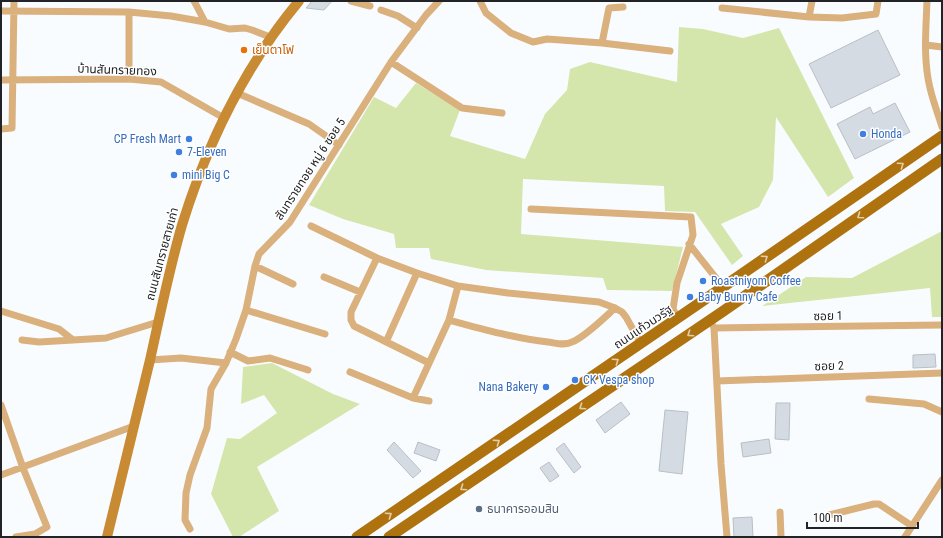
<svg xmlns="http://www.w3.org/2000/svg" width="943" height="538" viewBox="0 0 943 538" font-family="'Roboto Condensed','Noto Sans Thai',sans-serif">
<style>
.green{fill:#d4e6ac}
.building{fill:#d5dbe3;stroke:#b9bfc6}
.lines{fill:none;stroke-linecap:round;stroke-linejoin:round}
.minor{stroke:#dab07d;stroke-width:7}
.secondary{stroke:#c88a32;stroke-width:10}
.primary{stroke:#ae720e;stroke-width:11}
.oneway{stroke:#e3ceab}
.food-dot{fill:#e8710a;stroke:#fff;stroke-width:1.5}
.shop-dot{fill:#3f7fe0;stroke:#fff;stroke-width:1.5}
.service-dot{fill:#5c6f8a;stroke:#fff;stroke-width:1.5}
.labels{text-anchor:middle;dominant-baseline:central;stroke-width:3;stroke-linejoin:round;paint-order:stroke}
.food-label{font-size:12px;fill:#c56008;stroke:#fff;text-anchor:start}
.street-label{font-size:12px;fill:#212326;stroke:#fff}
.shop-label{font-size:12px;fill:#366cbe;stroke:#fff;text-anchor:start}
.service-label{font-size:12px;fill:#4e5e75;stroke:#fff;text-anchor:start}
</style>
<rect width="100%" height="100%" fill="#f9fcff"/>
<path class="green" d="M679 27 703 29 743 38 779 28 854 178 828 197 776 117 773 180 759 207 721 224 743 256 732 265 695 212 665 211 664 186 523 179 521 234 683 247 672 291 607 290 603 278 486 270 431 259 429 248H396L394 234 343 219 309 205 374 97 396 108 416 83 460 110 450 136 525 159 545 114 567 90 570 69 590 62 677 82Z
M942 231V317H932L930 288 762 306 806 277 852 278Z
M272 363 333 394 360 404 257 467 279 511 239 537H233L211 494 227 438 240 439 277 413 264 395 241 404 243 367Z"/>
<path class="building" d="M312 1H332L324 10 306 8Z
M878 30 900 75 831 108 809 64Z
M895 103 910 132 855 159 837 124 870 107 873 114Z
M935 354 936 367 913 368V355Z
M621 402 630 414 605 433 596 420Z
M776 403H790L789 440 775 439Z
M665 410 688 412 682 474 659 471Z
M769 439 771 453 743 457 741 443Z
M394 442 421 471 413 478 387 450Z
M418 442 440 450 436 461 414 453Z
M564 443 581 467 574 473 556 449Z
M549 462 559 476 550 482 540 468Z
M752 517 753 537H734L733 518Z"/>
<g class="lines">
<path class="minor" d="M194 1 205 22
M351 1 370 6
M480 1 486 13 511 33 533 42 547 39 602 43 609 8 623 7
M927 1C926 29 923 60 930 88 933 101 938 114 942 127
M722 8 809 17 842 18 876 14 878 1
M381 10 398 16 417 28
M1 11 129 12 171 16 205 22 229 29 245 28 252 30 270 37
M129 12V79
M809 17 812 1
M602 43 670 51
M926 45 942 47
M391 62 462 108 502 113
M1 80 129 79 161 82 224 118
M237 93 309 124 339 145
M1 129 12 128 14 1
M531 209 691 217 693 235 677 283 673 309 678 318
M311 226 377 258 417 273 458 286 508 293 599 302 615 308 622 312 626 317 641 344
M689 244 723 287
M377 258 351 312V320L354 326 429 363
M255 266 293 284
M324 277 360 292
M246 310 325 334
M1 311 59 329 73 340 106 338 158 322
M449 320C482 329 514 338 548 342 556 343 565 346 572 342 585 337 605 317 615 308
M712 324 714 328 721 464 727 537
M714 328 942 325
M22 340 39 342 73 340
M386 342 417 273
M230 352 248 361 270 358 308 370
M150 360 181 358 226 363
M350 372 413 398 429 401
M717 381 942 373
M413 398 449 320 458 286
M869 399 924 404 942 412
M1 405 23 468 47 527 35 534 16 537
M1 475 134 426
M780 512 781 537
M829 515 874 504H879L912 526
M190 529 185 520 186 493 190 475 207 428 211 389 226 363 236 339 246 310 255 266 259 254 290 222 391 62 426 15 439 1
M905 537 942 480"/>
<path class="secondary" d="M107 537C121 478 136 419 150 360 160 315 169 270 182 225 207 144 245 66 299 1"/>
<path class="primary" d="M357 537 723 287 942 136
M389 537 722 312 942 159"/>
</g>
<defs><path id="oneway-chevron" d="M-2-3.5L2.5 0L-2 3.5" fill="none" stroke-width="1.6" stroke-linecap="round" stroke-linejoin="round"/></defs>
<g class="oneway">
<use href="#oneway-chevron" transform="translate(901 165) rotate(-35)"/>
<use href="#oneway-chevron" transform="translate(860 216) rotate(145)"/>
<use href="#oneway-chevron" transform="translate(765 258) rotate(-35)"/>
<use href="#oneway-chevron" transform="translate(690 334) rotate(146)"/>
<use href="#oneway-chevron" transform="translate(616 361) rotate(-34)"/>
<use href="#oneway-chevron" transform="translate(582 407) rotate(146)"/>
<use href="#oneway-chevron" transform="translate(497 442) rotate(-34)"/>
<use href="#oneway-chevron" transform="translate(463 488) rotate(146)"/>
<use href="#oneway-chevron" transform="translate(389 515) rotate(-34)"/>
</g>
<circle class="food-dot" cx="244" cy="50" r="4"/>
<g class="shop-dot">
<circle cx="863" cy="134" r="4"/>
<circle cx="189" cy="139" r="4"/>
<circle cx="179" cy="152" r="4"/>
<circle cx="174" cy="175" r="4"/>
<circle cx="703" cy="281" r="4"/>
<circle cx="690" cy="297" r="4"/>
<circle cx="575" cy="380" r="4"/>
<circle cx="546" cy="387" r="4"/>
</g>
<circle class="service-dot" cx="479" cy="509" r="4"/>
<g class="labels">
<g class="food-label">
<text x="252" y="50">เย็นตาโฟ</text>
</g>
<g class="street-label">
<text transform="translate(117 70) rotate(2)">บ้านสันทรายทอง</text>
<text transform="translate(310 169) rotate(-57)">สันทรายทอย หมู่ 6 ซอย 5</text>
<text transform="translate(162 254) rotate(-75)">ถนนสันทรายสายเก่า</text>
<text transform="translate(828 316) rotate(-1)">ซอย 1</text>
<text transform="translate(643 327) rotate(-34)">ถนนแก้วนวรัฐ</text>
<text transform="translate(829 366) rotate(-2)">ซอย 2</text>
</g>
<g class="shop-label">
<text x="871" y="134">Honda</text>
<text x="181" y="139" text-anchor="end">CP Fresh Mart</text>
<text x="187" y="152">7-Eleven</text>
<text x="182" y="175">mini Big C</text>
<text x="711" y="281">Roastniyom Coffee</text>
<text x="698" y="297">Baby Bunny Cafe</text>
<text x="583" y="380">CK Vespa shop</text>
<text x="538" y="387" text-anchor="end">Nana Bakery</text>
</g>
<g class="service-label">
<text x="487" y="509">ธนาคารออมสิน</text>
</g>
</g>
<rect width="943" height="538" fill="none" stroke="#212326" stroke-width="4"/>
<path d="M807 522v6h111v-6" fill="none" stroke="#212326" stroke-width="2"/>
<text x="813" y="522" font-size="12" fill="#212326" stroke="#ffffff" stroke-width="3" paint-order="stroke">100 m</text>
</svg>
